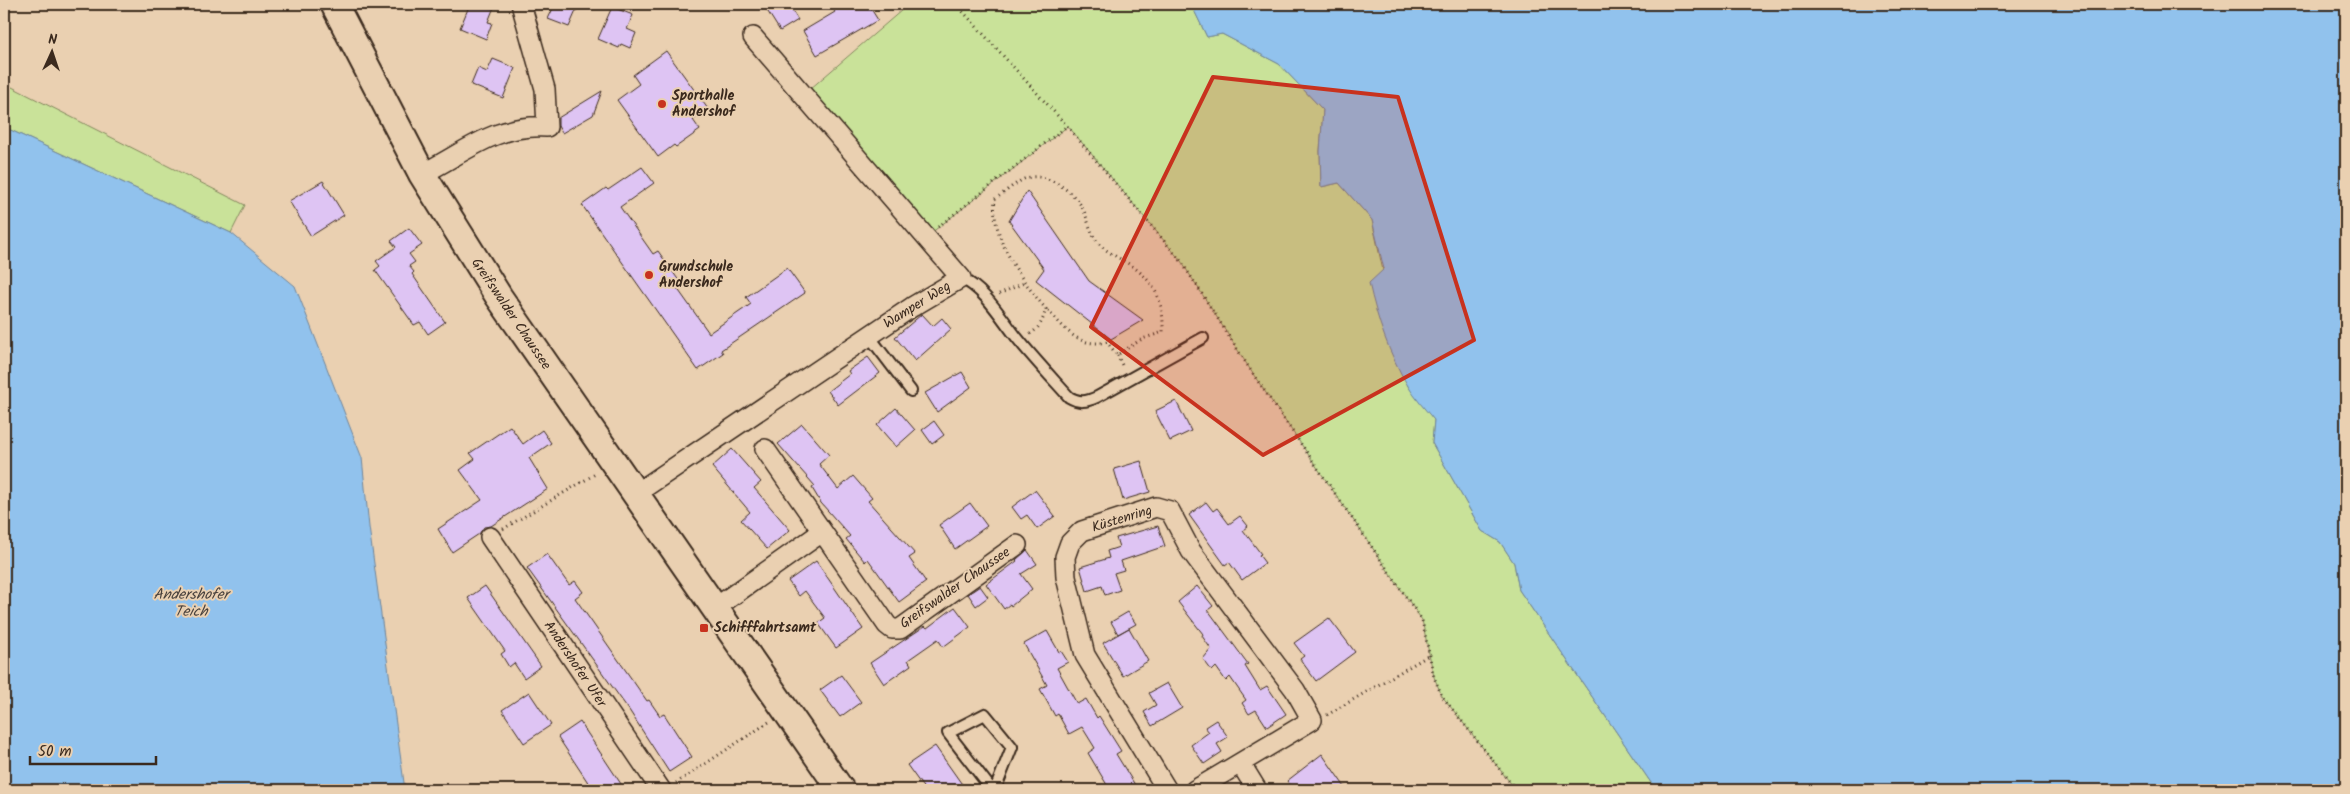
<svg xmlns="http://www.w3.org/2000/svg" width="2350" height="794" viewBox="0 0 2350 794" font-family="Kalam,sans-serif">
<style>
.green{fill:#c9e299;stroke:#82865c}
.water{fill:#91c2ed;stroke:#6f859a}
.building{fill:#dec4f3;stroke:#3b2a1e}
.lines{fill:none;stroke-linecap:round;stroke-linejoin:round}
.service-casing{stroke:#3b2a1e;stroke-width:14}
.minor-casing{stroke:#3b2a1e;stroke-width:22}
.secondary-casing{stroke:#3b2a1e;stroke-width:30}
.path{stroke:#3b2a1e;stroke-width:3;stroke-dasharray:1 4;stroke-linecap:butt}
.service{stroke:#ead0b1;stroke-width:10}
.minor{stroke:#ead0b1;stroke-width:19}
.secondary{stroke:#ead0b1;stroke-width:26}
.marked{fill:#c8321e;fill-opacity:0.2;stroke:#c8321e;stroke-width:4;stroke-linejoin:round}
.poi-dot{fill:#c8321e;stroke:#ead0b1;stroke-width:2}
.labels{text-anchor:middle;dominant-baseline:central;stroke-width:4;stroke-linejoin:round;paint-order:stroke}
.poi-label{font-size:14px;font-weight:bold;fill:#3b2a1e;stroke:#ead0b1;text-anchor:start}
.street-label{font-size:14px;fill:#3b2a1e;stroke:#ead0b1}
.water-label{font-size:15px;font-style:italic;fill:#48413d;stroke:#ead0b1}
</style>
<rect width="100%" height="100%" fill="#ead0b1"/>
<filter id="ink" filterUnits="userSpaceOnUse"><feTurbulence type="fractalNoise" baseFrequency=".02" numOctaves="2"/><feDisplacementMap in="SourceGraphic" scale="10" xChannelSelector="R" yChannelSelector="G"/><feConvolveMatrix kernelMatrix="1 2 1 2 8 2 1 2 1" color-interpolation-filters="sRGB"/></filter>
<g filter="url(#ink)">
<path class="green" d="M909 4H1191L1207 37 1222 34 1279 64 1323 110 1320 151 1321 187 1339 183 1372 220 1408 386 1434 420 1432 443 1482 531 1500 542 1514 563 1519 590 1656 790H1516L1442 696 1434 677 1422 620 1255 377 1181 261 1068 126 926 237 803 95Z
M4 83 245 205 231 233 4 127Z"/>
<path class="water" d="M1191 4H2346V790H1656L1519 590 1514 563 1500 542 1482 531 1432 443 1434 420C1425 409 1415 398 1408 386 1389 354 1377 319 1369 283L1384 269 1372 220 1339 183 1321 187 1320 151 1323 110 1279 64 1222 34 1207 37Z
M4 127 231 233 295 286 362 458 369 527 405 790H4Z"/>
<path class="building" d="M470 4H485L494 7 488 22 492 23 486 39 460 28Z
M555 4H579L569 27 548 19Z
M763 4H788L798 20 780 31Z
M830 4H868L878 20 817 55 803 31 835 12Z
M612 7 633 15 627 29 636 33 630 48 621 44 619 48 598 39Z
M666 51 708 109 693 120 700 130 676 147 674 145 658 157 617 100 639 84 633 75Z
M493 59 515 68 503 98 471 85 478 68 487 72Z
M602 91 593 115 562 133 558 126V118Z
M642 167 654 183 620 207 653 254 658 251 682 285 677 288 709 333 751 304 746 297 787 268 805 293 721 350 723 353 698 370 582 205 606 188 608 190Z
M323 181 344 215 311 236 289 201Z
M1027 191 1089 281 1143 320 1111 339 1036 280 1044 269 1009 221Z
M409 228 422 245 409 254 415 262 409 266 414 272 412 274 445 322 428 334 420 322 414 325 375 270 380 266 376 261 396 247 391 241Z
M922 314 933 326 942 318 951 329 915 361 895 337Z
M868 357 880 373 838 405 828 391 850 374 848 371Z
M962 372 971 387 937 412 925 393Z
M1176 401 1191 431 1170 441 1155 411Z
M896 408 915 430 896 447 877 425Z
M934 421 944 435 932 444 922 430Z
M802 424 829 455 819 464 838 489 853 476 872 498 868 501 915 554 909 558 926 582 899 602 868 559 865 562 846 539 850 536 821 503 812 488 815 486 778 444Z
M510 426 523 444 542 430 551 443 529 458 548 489 491 526 484 527 479 534 452 552 438 529 482 500 460 470 475 459 470 453Z
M732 449 761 482 754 488 790 530 767 549 741 520 750 512 712 467Z
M1141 461 1150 492 1123 500 1114 469Z
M1035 490 1055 516 1037 529 1027 515 1021 519 1012 507Z
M1206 502 1213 511 1217 508 1229 524 1240 516 1248 526 1243 530 1261 554 1259 555 1265 563 1242 580 1229 562 1225 565 1189 515Z
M970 503 987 526 955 549 939 525Z
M1158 526 1165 546 1121 561 1124 570 1114 573 1120 590 1105 595 1102 586 1087 591 1080 567 1109 558 1107 551 1119 547 1116 538Z
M1027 550 1037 564 1021 574 1032 589 1011 606 1010 604 1004 609 986 584 1017 561 1016 560Z
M547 554 569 585 575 581 583 592 575 598 647 701 649 700 660 716 664 714 692 757 669 772 629 710 527 568Z
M816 561 863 629 836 648 818 623 825 618 805 591 799 596 788 581Z
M485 586 541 666 524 678 514 663 509 667 501 654 505 651 468 598Z
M980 586 988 597 976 606 968 594Z
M1197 586 1213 606 1208 610 1248 664 1245 666 1260 690 1267 686 1286 714 1267 727 1256 710 1249 714 1242 703 1246 700 1230 677 1226 681 1216 667 1212 671 1203 659 1211 649 1202 636 1203 634 1178 602Z
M955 607 970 627 943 647 938 639 908 660 911 665 884 684 870 663 925 626 927 628Z
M1128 612 1136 624 1118 634 1111 622Z
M1329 618 1355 652 1316 681 1300 659 1304 656 1294 643Z
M1129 628 1148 661 1123 676 1103 643Z
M1047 631 1059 652 1061 651 1068 662 1057 668 1077 704 1086 699 1097 718 1099 716 1121 751 1116 754 1138 790H1110L1088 753 1095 748 1082 727 1069 734 1058 714 1055 716 1040 689 1047 685 1024 644Z
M841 675 861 702 840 717 820 690Z
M1167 683 1182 708 1152 726 1144 712 1156 705 1149 693Z
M529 692 551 725 524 743 502 710Z
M1216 720 1228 737 1217 744 1222 752 1204 764 1191 745 1209 732 1205 727Z
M580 722 625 790H593L558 737Z
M935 746 966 790H925L907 765Z
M1322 754 1347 790H1294L1287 781Z"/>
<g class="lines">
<g class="service-casing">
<path id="service" d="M961 278C986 290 1001 318 1018 339 1034 359 1052 378 1069 397 1079 403 1086 402 1097 397L1203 338
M869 336 911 391
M992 790 948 733 985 714 1012 747 995 790"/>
</g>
<g class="minor-casing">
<path id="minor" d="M422 174C466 152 495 124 547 127L545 89 521 4
M765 449 887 625 892 629H900L1017 545
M635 494 912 307 961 278 753 37
M490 537 661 790
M715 608 822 532
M1241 764 1257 790
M1167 790 1085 655 1066 577 1065 557 1070 543 1082 531 1156 507 1170 511 1191 551 1295 690 1312 720 1195 790"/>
</g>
<g class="secondary-casing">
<path id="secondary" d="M334 4 422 174 499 297 841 790"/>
</g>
<path class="path" d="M956 4 1067 126 1181 261 1255 377 1422 620 1434 677 1442 696 1516 790
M938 227 1067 126
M999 294 1024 283
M1030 334C1040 328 1043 320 1046 309 1022 281 990 237 995 199 1004 193 1014 184 1024 179 1044 170 1072 190 1082 207 1089 220 1089 233 1100 245 1109 253 1119 258 1129 264 1155 281 1164 301 1163 332L1142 339 1117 355 1107 342C1076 348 1066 328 1046 309
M1117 355 1122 365
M503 529 597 473
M1327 715 1431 654
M676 783 769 722"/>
<use href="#service" class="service"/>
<use href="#minor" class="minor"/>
<use href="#secondary" class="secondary"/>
</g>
</g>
<path class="marked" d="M1213 77 1398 97 1474 340 1263 455 1091 327Z"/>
<g class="poi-dot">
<circle cx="662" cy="104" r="5"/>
<circle cx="649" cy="275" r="5"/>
<rect x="699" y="623" width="10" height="10" rx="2.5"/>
</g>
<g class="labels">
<g class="poi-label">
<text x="672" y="96">Sporthalle<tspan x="672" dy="16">Andershof</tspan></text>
<text x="659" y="267">Grundschule<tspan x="659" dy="16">Andershof</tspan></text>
<text x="714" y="628">Schifffahrtsamt</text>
</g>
<g class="street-label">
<text transform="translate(917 305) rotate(-32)">Wamper Weg</text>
<text transform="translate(511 314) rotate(56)">Greifswalder Chaussee</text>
<text transform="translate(1122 519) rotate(-17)">Küstenring</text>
<text transform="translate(955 588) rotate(-35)">Greifswalder Chaussee</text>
<text transform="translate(575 664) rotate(56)">Andershofer Ufer</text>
</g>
<g class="water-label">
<text x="191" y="595">Andershofer<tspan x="191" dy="17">Teich</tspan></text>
</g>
</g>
<rect width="2350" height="794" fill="none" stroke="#ead0b1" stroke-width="20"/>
<rect x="10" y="10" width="2330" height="774" fill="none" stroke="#3b2a1e" stroke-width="2" filter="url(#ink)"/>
<g transform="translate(52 52) rotate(3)" stroke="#ead0b1" stroke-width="4" paint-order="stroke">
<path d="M0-4L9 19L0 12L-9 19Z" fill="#3b2a1e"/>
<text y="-8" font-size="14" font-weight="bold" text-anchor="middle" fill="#3b2a1e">N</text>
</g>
<path d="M30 756v8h126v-8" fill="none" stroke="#3b2a1e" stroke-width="2.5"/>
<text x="38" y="756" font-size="15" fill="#3b2a1e" stroke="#ead0b1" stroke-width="4" paint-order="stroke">50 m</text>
</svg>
